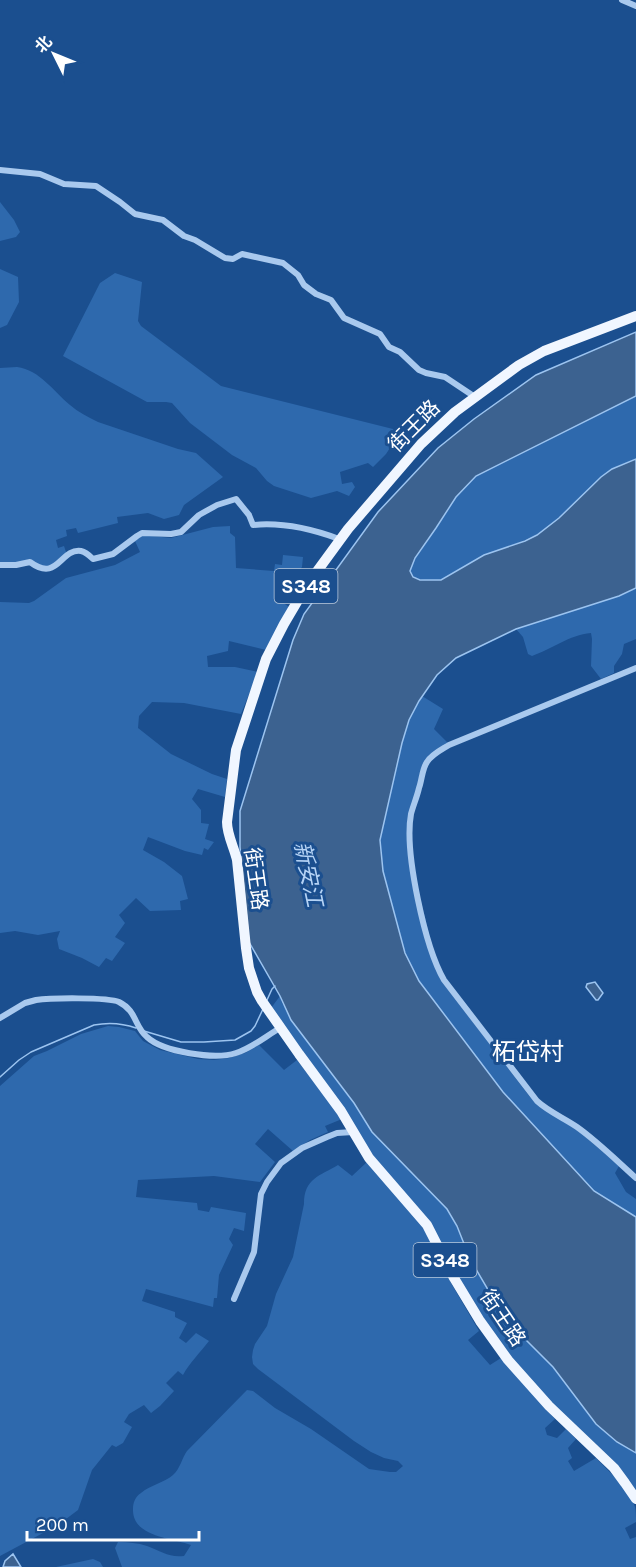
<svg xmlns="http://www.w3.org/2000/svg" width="636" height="1567" viewBox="0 0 636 1567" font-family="Karla,'Noto Sans SC',sans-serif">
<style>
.green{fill:#2e69ad}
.water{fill:#3c6290;stroke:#9cc4f0;stroke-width:1.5}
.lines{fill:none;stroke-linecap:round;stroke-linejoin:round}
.stream{stroke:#9cc4f0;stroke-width:1.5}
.street{stroke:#a9c9ee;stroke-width:6}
.primary{stroke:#f0f6ff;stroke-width:10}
.labels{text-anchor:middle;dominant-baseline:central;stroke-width:6;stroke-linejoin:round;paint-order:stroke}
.shield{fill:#1b4f8f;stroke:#bbcadd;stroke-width:1.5}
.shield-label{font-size:20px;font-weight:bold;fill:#fff}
.street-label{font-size:21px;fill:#fff;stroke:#1b4f8f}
.water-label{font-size:22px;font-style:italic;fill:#b5d3f5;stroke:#1b4f8f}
.quarter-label{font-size:24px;fill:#fff;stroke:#1b4f8f}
</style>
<rect width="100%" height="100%" fill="#1b4f8f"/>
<path class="green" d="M0 202 14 220 20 232 16 237 0 241Z
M0 269 18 277 19 302 7 325 0 328Z
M115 273 142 282 138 321 141 326 221 386 401 431 386 454 373 467 368 463 340 472 342 484 352 482 355 487 349 496 337 491 311 498 274 486 267 481 256 468 232 455 190 423 172 403 166 402H147L63 356 100 283Z
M17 367C40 370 53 391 70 405 78 412 88 417 98 422L178 449 196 453 223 477 184 505 179 515 164 519 148 513 117 517 118 523 78 533 76 528 66 530 67 536 56 540 58 548 64 546 67 555 56 564 45 568 31 561 0 564V368Z
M636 396V459L618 466 549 527C523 545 495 548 469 564 460 569 451 579 440 580 432 582 421 580 413 577L410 571 415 558 436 528 456 497 476 476Z
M230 526V533L235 537 236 568 274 571 275 564 282 565 283 555 303 557 302 567 278 599 289 607 266 650 229 641 228 651 207 656 208 667H235L258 672 241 714 184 703 152 702 139 716 138 728 171 754 212 774 227 779 225 797 198 789 192 799 201 810V823L209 824 205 839 214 842 208 850 204 848 202 855 185 851 148 837 143 850 164 862 182 876 188 899 180 901 181 910 150 911 136 898 119 915 125 923 115 937 125 943 112 961 106 958 99 967 82 958 59 949 57 939 60 931 38 935 15 931 0 933V602L29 603 34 601 66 578 115 565 140 552 135 541 143 535 171 538 213 527Z
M636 588V639L624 644 622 654 614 666V673L601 679 591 666 592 639 591 633C569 635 552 649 532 656L528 654 523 637 516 629 619 596Z
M422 696 443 709 434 729 448 743 420 773 408 848 440 979 530 1097 573 1126 619 1166 615 1173 626 1192 636 1199V1217L594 1191 503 1092 419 981 405 953 383 871 380 840 402 743 409 720Z
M280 996 282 1003 354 1103 372 1132 447 1209 457 1226 470 1259 504 1317 513 1327 553 1367 596 1424 617 1442 636 1453V1493L510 1358 456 1276 271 1008Z
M108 1026 119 1027 135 1031 143 1041 160 1050 198 1059 214 1060 229 1058 245 1053 259 1045 284 1070 297 1060 342 1119 325 1126 328 1132 310 1140 293 1151 268 1129 255 1144 275 1162 260 1182 214 1176 138 1180 136 1197 197 1203 198 1210 209 1212 211 1207 246 1213 244 1231 234 1228 229 1239 233 1245 219 1275 217 1298H214L213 1307 146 1289 142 1301 175 1312V1317L187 1323 179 1338 186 1343 196 1333 209 1341C200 1353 190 1362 183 1375L178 1371 166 1383 174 1391 160 1406 151 1413 144 1405 129 1414 124 1422 132 1427 123 1443 116 1447 112 1445 92 1470 78 1510 58 1525 0 1556V1086L34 1056 47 1051 81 1034Z
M367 1162 417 1218 435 1247 451 1283 479 1331 468 1340 490 1365 501 1358 555 1419 545 1428 547 1435 557 1438 566 1429 576 1439 568 1448 572 1458 568 1461 574 1471 596 1458C609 1472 629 1488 635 1507 636 1511 636 1517 636 1522L625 1528 630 1539 636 1537V1567H122L115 1548 118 1542C128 1542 138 1543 147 1546 161 1551 169 1558 184 1556L191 1545C172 1538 132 1537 133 1509 133 1503 135 1497 141 1493 150 1485 164 1483 173 1475 180 1469 182 1458 187 1451L247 1390 253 1391 275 1408 311 1429 369 1469 390 1472H396L403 1466 398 1461 384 1458 371 1452 354 1441 258 1369 253 1364 252 1357 253 1350 255 1344 267 1326 276 1294 293 1257 304 1204C304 1178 320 1176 338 1165L352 1176Z
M93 1559 100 1562 103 1567H56Z"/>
<path class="water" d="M636 332V396L476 476 456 497 436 528 415 558 410 571 413 577 420 580H441L484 555 525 541 537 535 559 518 601 477 612 469 636 459V588L619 596 516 629 456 658 437 675 419 701 409 720 402 743 380 840 383 871 405 953 419 981 503 1092 594 1191 636 1217V1453L617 1442 596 1424 553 1367 513 1327 504 1317 470 1259 457 1226 447 1209 372 1132 354 1103 291 1020 280 996 249 942 240 847V811L293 640 304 614 378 512 438 448 474 419 536 375Z
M595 982 603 993 598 1000H596L586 987 587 984Z
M13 1554 21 1567H3L5 1561Z"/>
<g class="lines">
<path class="stream" d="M267 1000 272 989 275 986
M144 1031 181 1042H204L235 1040 251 1031 255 1026 263 1009
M0 1077 19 1060 31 1052 94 1025C109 1022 122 1023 136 1028"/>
<path class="street" d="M622 0 636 6
M0 170 40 174 64 184 96 186 120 202 135 214 163 220 184 236 195 240 225 258 233 259 242 254 283 263 298 275 304 285 316 294 331 300 344 318 380 334 389 347 400 352 419 370 426 373 445 377 475 397
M0 565H16L30 562C58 583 60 548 81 551 86 552 90 556 93 559L113 554 137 536 142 533 171 534 181 532 199 515 217 505 236 499 249 515 253 525C283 522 312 529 339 539
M636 668 449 745C441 750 432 754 427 762 422 769 422 780 419 788 417 797 413 806 411 814 404 852 425 947 444 980L537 1101C549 1112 564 1118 577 1127 598 1142 617 1161 636 1178
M0 1018 25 1003 36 1000C49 998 108 997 119 1002 137 1011 134 1026 147 1037 163 1052 215 1060 236 1053 252 1048 266 1036 280 1028
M234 1299 254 1252 261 1194 267 1182 281 1163 302 1148 327 1137 337 1133 353 1132"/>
<path class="primary" d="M636 316 544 351 519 365 489 387 455 412 421 444 348 529 307 585 284 624 266 659 236 750 227 822C227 835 234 847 237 860L246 948 249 968 257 992 262 1001 299 1054 341 1111 369 1158 427 1225 454 1278 480 1321 508 1360 549 1406 614 1468 625 1483 636 1499"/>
</g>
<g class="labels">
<g class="shield">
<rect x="274.5" y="569" width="63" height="34" rx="4.5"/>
<rect x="413.5" y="1243" width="63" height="34" rx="4.5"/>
</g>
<g class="shield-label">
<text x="306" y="586">S348</text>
<text x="445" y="1260">S348</text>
</g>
<g class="street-label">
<text transform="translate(414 426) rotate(-45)">街王路</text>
<text transform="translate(256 879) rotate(82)">街王路</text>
<text transform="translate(503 1318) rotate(56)">街王路</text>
</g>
<g class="water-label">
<text transform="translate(308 874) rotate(78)">新安江</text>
</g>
<g class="quarter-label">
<text x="528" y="1052">柘岱村</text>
</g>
</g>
<g transform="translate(54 54) rotate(313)" stroke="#1b4f8f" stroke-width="4.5" paint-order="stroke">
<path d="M0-4.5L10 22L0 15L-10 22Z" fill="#ffffff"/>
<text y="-9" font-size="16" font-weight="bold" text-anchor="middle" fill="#ffffff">北</text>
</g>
<path d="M27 1531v9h172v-9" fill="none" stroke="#ffffff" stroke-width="3"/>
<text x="36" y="1531" font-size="18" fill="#ffffff" stroke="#1b4f8f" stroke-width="4.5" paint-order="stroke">200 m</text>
</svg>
